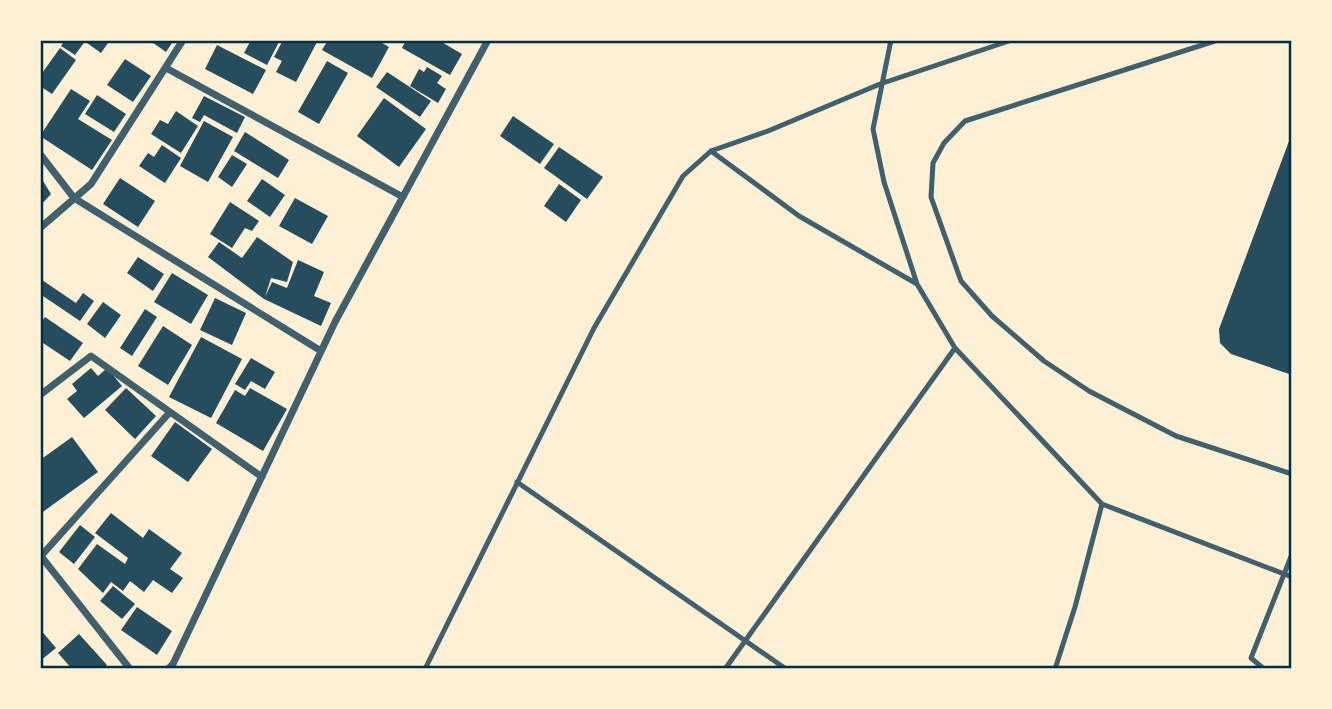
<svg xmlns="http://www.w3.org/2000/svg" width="1332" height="709" viewBox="0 0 1332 709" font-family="'Archivo Narrow',sans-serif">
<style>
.building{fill:#264d5e}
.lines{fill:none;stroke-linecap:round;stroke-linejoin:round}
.service{stroke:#3f606c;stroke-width:5}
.minor{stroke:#3f606c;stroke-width:7}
.neatline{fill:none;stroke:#003049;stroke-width:2.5}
</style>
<rect width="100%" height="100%" fill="#fdf0d5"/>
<path class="building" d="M65 40H86L75 55 61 46Z
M89 40H110L101 53 87 43Z
M149 40H174L166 52Z
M251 40H280L267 65 244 53Z
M283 40 317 42 296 82 276 72 282 61 274 57Z
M328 40H377L389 47 372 78 322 50Z
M406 40H438L462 54 450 75 402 48Z
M217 45 266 70 253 94 205 69Z
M60 48 76 60 52 94 40 86V76Z
M125 59 151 76 133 102 107 85Z
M327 61 348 73 319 124 298 112Z
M427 67 442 76 437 83 446 89 438 103 410 86 419 69 424 72Z
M387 72 431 101 420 117 376 87Z
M71 89 90 101 78 119 112 140 92 170 40 136Z
M97 95 126 114 114 132 85 114Z
M204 96 245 117 237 133 204 115 200 122 192 118Z
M384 98 426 129 399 167 357 136Z
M176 111 198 126 181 153 151 134 160 120 168 124Z
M513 116 554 144 540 164 500 136Z
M204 121 233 137 208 182 180 166Z
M245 132 289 160 278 178 234 151Z
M1292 133V375L1231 354 1220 343 1219 329Z
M162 145 181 158 165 183 139 166 148 153 154 157Z
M559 147 603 177 587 199 544 168Z
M232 155 247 164 232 187 218 177Z
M40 176 51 194 40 206Z
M120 178 155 201 138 227 103 204Z
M262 179 285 195 270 217 247 201Z
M559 184 581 200 566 222 544 206Z
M295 198 328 216 312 244 279 226Z
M230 202 259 221 252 231 245 228 232 248 210 234Z
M257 237 293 262 287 282 271 278 265 297 272 282 287 288 298 260 324 272 314 296 331 303 321 326 264 299 208 257 219 242 242 258Z
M138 257 164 274 153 291 127 273Z
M172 273 208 295 191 324 154 302Z
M42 280 76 303 83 293 94 301 80 321 40 294Z
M215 298 246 313 232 345 200 330Z
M103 302 121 315 105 338 87 324Z
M145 309 157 317 132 356 120 348Z
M45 317 83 343 70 361 40 341V324Z
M163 326 192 345 168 385 138 366Z
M201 337 242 359 211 418 169 397Z
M251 358 275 372 265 389 251 381 245 390 235 384Z
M91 368 98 376 107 368 122 386 84 418 67 399 77 391 72 384Z
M126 388 156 416 135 439 105 410Z
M250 388 287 409 263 451 216 423 235 390 245 396Z
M175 422 212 449 188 482 151 456Z
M72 437 98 472 40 514V460Z
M111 513 143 538 149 529 182 553 170 569 183 578 172 593 153 580 144 592 130 581 123 591 111 582 103 593 78 569 97 544 125 564 128 558 95 533Z
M80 525 95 537 74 564 59 552Z
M113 586 135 604 122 619 100 601Z
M137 607 172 631 157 655 121 630Z
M40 629 56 648 40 661Z
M79 634 107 665 103 669H72L58 653Z"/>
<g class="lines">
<path class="service" d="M891 40 873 129 884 182 917 284 955 348 1102 504 1292 577
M1218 40 965 121 944 143 933 163 931 197 961 281 992 316 1044 361 1089 391 1176 436 1292 474
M711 151 799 216 917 284
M517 482 786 669
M425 669 594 328 683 176 711 151 768 131 880 84 1012 40
M725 669 955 348
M1055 669 1075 607 1102 504
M1264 669 1251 658 1292 554"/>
<path class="minor" d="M166 68 403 197
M40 154 74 198 321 351
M40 228 91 184 183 40
M40 395 91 356 262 477
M40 555 130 669
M41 556 170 412
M168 669 173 664 335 322 488 40"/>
</g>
<rect width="1332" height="709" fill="none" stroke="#fdf0d5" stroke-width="84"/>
<rect x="42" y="42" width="1248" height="625" class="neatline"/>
</svg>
